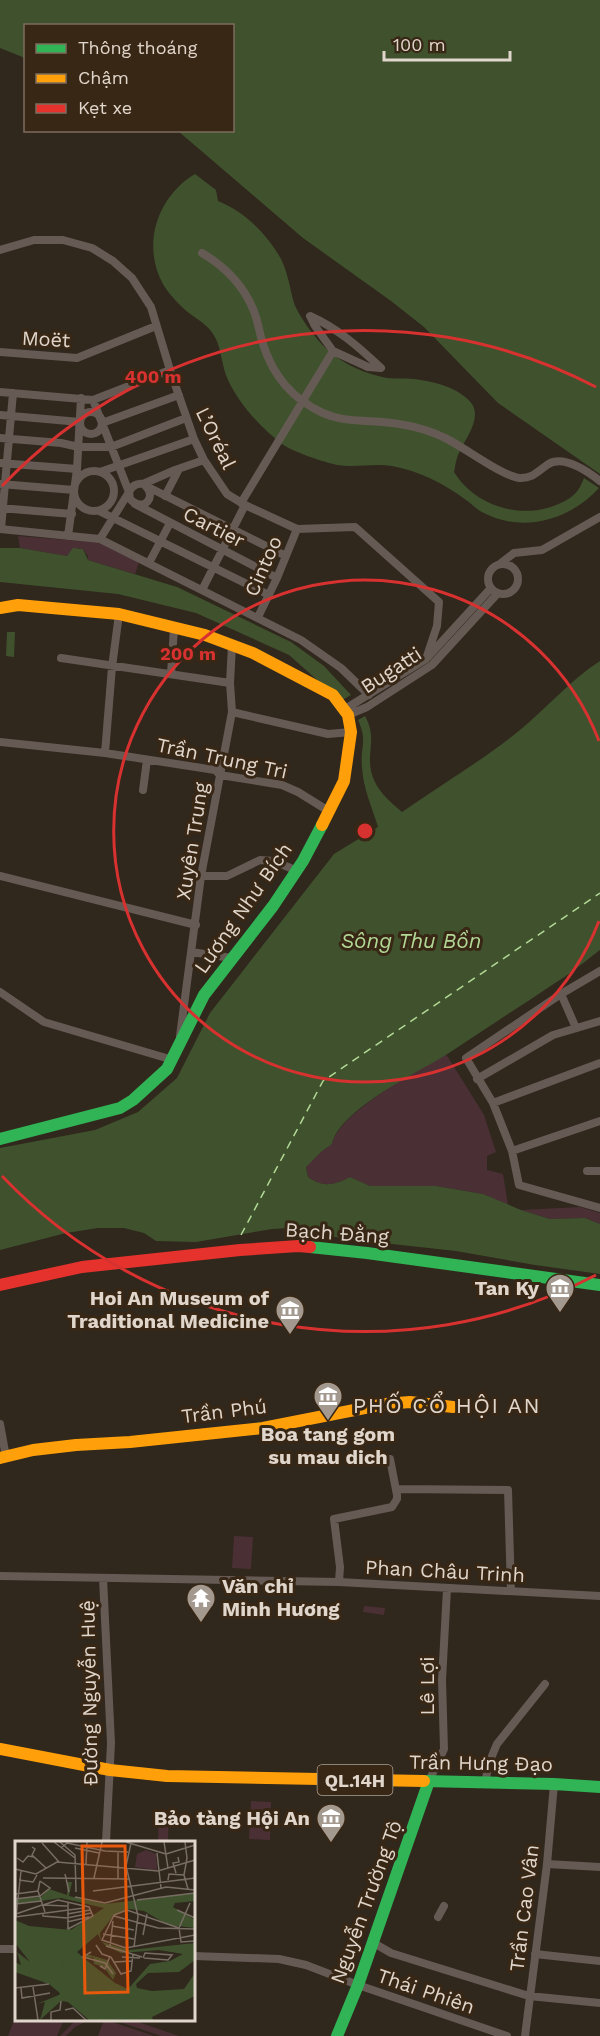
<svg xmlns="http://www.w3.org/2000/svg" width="600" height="2036" viewBox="0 0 600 2036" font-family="'Work Sans',sans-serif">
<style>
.green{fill:#4a3035}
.water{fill:#3f522d}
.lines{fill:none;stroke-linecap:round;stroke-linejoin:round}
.ferry{stroke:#b2d896;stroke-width:1.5;stroke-dasharray:8 6;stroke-linecap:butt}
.street{stroke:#665a54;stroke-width:8}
.fast{stroke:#30b455;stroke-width:12}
.slow{stroke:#ff9f0a;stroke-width:12}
.jam{stroke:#e5322d;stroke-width:12}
.ring{fill:none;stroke:#d73130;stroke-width:3}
.labels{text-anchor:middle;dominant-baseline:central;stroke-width:6;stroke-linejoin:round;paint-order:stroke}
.shield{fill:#382715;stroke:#aea294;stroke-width:1.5}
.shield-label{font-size:18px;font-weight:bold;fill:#e1d6cb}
.street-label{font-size:20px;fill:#e1d6cb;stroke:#382715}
.poi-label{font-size:20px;font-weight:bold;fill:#e1d6cb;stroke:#382715;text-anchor:end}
.water-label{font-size:21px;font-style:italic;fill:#b2d896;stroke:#382715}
.quarter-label{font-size:22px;letter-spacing:1.5px;fill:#e1d6cb;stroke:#382715}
.inset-river{fill:none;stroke:#3f522d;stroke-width:3}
.inset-road{fill:none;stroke:#776d63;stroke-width:1.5}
.view{fill:#e8590c;fill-opacity:0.15;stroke:#e8590c;stroke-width:3}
.inset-edge{fill:none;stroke:#e1d6cb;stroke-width:3}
.centre{fill:#d73130;stroke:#382715;stroke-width:3}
.ring-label{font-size:18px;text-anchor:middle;font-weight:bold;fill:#d73130;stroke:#382715;stroke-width:6;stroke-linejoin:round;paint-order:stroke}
</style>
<rect width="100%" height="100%" fill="#30271d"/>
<path class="green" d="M18 536 102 543 139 562 135 574 88 560V556L83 549 77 548 67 556 20 548Z
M446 1054 484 1115 496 1152 487 1156V1170L503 1174 508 1205 483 1194 436 1186H370L350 1177C335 1185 323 1188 308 1177L306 1166 321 1152 332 1144C340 1112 417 1071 446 1054Z
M580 1207 600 1213V1224L585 1218 550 1219 521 1210Z
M234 1536 253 1537 251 1569 232 1568Z
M364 1606 385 1608 384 1615 363 1612Z
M251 1801 271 1802 270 1840 249 1839Z
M159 1812H169L168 1841H158Z
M16 2016V2020H64L57 2036H8Z
M76 2020H89L75 2027 66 2036H60Z
M104 2020H106L154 2036H98Z
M114 2020H132L179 2036H161Z"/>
<path class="water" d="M0 0H600V474L498 403 424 327 391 301 303 238 178 131 232 130V26H26L25 58 0 48Z
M195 174 216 190 218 201C244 211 268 235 281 259 288 273 290 289 294 303 299 317 318 342 329 351 345 365 366 374 387 378 396 379 405 378 414 379 432 381 461 388 472 404 482 420 464 440 458 455 456 460 455 467 454 472 474 505 520 520 556 505 571 499 578 494 584 478L599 488C571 519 524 534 484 513 477 510 472 504 466 500 443 483 419 471 392 466 374 463 355 468 337 465 324 462 293 452 282 444 262 429 240 405 229 382 222 369 222 352 216 339 208 322 192 318 180 305 174 299 167 291 163 284 141 244 158 196 195 174Z
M0 548H20L67 556 73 548 83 549 88 560 177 587 291 642 324 666 351 695 341 701 289 655 196 613 118 594 0 582Z
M7 632H15L14 657 6 656Z
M600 661V950C584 962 569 975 552 985 518 1008 483 1030 449 1053 419 1072 340 1109 332 1144L321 1152 306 1167 308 1177C323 1188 335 1185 350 1177L370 1186H436L483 1194 521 1210 550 1219 585 1218 600 1224V1274L535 1265 456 1251 346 1239 290 1228 272 1229 196 1242 156 1241 144 1233 124 1228H98L66 1233 0 1250V1148L95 1130 138 1112 177 1078 210 1013 334 854 378 827C372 807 363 788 362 767 360 746 368 742 358 720L365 716C377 738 367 750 371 771 375 789 389 801 402 812 441 785 483 760 520 730 547 708 570 680 600 661Z"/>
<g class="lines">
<path class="ferry" d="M241 1235 323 1081 600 893"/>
<path class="street" d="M0 250 34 240H63L92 248 113 261 132 278 151 307 170 370 194 439 204 460 227 494 245 505 297 529 355 527 439 602 437 626 426 659
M202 253C224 266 243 285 253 309 258 320 259 332 263 344 273 376 292 399 323 413 338 420 353 420 368 421 393 422 420 426 443 437 463 446 500 475 519 478 532 479 537 472 547 465 562 454 587 471 600 481
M0 352 77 358 156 326
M0 392 93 400 170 370
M93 400 129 492 130 499C144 514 159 495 143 484 136 483 132 486 129 492L100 539
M80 423a11 11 0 1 1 22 0a11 11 0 1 1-22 0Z
M0 415 80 422
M102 423 179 395
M0 438 61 443 79 447H111L186 418
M0 463 77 469
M74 491a20 20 0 1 1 40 0a20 20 0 1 1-40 0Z
M100 472 194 439
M0 484 74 490
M143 484 175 470 204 460
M146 486 286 556
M165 496 179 469
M241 503 333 351 315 326 310 316C337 328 359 347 381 368L368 367 333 351
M135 504 277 578
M0 508 72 514
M99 511 269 595
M0 529 100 539 301 640 341 668 369 695
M1 529 13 393
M68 536 77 469 81 398
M149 563 170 523
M488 579a15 15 0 1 1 30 0a15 15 0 1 1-30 0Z
M500 564 514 553 542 550 600 517
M202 590 245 505
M258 617 277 578 297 529
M61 658 230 683
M171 674 174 628
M345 709 426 659 491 588
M232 712 328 734 351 732
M348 715 367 707 432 665 498 593
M0 742 105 753 215 770 220 775 282 785 298 792 327 810
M105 753 112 667 119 614
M143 790 147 760
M0 876 196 925
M201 876H227L260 860 274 861 295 870
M191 952 232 958
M600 971 561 994 466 1058 493 1103 512 1151 519 1185 600 1208
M0 992 44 1022 173 1060
M561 994 576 1028
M180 1036 201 876 232 712 230 683 232 645
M477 1079 553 1035 600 1021
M493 1103 600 1063
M512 1151 600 1121
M587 1171H600
M0 1424 6 1457
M397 1489 508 1490 511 1591
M0 1576 339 1582 600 1596
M103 1578 111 1743 106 1842
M339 1582 340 1567 334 1519 392 1507 397 1499V1495L390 1459
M429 1781 444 1749 442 1680 447 1589
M485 1783 489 1763 497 1744 545 1684
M547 1864 600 1867
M438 1917 444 1906
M372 1942 391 1953 529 1996 600 2003
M0 1949H16
M535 1954 600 1961
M194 1956 279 1959 306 1965 358 1985 507 2036
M525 2036 547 1864 554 1784"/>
<path class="fast" d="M0 1139 120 1108 133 1100 167 1069 204 995 273 906 303 861 322 825
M310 1247 367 1253 600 1285
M424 1781 554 1784 600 1787
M337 2036 358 1985 429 1781"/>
<path class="slow" d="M0 608 18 605 119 614 205 635 253 653 333 695 348 715 351 732 344 781 322 825
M0 1458 33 1450 76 1445 130 1442 263 1428 385 1404 410 1402 453 1407
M0 1749 110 1770 167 1776 424 1781"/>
<path class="jam" d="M0 1285 82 1267 240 1250 298 1246 310 1247"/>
</g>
<g class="ring">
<path d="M599 921A251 251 0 1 1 599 741"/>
<path d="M596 1275A501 501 0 0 1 2 1176M2 486A501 501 0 0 1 596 387"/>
</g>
<defs>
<g id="museum-pin" transform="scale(1.5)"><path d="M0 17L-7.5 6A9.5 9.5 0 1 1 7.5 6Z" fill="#a3998e" stroke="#382715"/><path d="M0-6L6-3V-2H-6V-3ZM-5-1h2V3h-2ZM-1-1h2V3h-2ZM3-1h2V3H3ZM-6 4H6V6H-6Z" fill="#fff"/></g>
<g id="temple-pin" transform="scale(1.5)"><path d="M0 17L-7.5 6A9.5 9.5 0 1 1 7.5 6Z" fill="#a3998e" stroke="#382715"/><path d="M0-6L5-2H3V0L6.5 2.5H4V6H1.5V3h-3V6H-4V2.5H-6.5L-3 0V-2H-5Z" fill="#fff"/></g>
</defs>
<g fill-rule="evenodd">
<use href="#museum-pin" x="560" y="1288"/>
<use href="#museum-pin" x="290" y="1310"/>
<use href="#museum-pin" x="328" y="1396"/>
<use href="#temple-pin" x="201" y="1598"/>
<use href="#museum-pin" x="331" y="1818"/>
</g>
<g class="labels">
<rect class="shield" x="317.5" y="1765" width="75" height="30" rx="4.5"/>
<g class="shield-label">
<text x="355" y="1780">QL.14H</text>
</g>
<g class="street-label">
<text transform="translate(46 339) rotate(3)">Moët</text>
<text transform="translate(216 438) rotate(64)">L’Oréal</text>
<text transform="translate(214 527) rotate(27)">Cartier</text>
<text transform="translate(263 566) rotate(-66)">Cintoo</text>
<text transform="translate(391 670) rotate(-33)">Bugatti</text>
<text transform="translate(222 758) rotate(12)">Trần Trung Tri</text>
<text transform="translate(192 841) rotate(-81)">Xuyên Trung</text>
<text transform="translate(243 908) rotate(-55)">Lương Như Bích</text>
<text transform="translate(337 1233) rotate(4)">Bạch Đằng</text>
<text transform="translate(224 1411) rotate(-7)">Trần Phú</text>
<text transform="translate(445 1571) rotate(3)">Phan Châu Trinh</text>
<text transform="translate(427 1686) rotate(-90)">Lê Lợi</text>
<text transform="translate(89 1693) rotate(-91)">Đường Nguyễn Huệ</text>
<text transform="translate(481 1763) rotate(1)">Trần Hưng Đạo</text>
<text transform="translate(366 1902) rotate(-70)">Nguyễn Trường Tộ</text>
<text transform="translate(524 1908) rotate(-83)">Trần Cao Vân</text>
<text transform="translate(426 1991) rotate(19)">Thái Phiên</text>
</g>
<g class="poi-label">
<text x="539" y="1288">Tan Ky</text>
<text x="269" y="1298">Hoi An Museum of<tspan x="269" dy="23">Traditional Medicine</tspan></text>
<text x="328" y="1434" text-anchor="middle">Boa tang gom<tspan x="328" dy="23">su mau dich</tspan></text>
<text x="222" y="1586" text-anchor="start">Văn chỉ<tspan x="222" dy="23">Minh Hương</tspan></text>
<text x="310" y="1818">Bảo tàng Hội An</text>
</g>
<g class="water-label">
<text x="411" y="940">Sông Thu Bồn</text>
</g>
<g class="quarter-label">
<text x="447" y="1405">PHỐ CỔ HỘI AN</text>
</g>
</g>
<g transform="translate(15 1841)">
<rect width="180" height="180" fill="#30271d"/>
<path d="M131 9 141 13 142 29 120 26 122 13Z" fill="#4a3035"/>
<path d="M53 41H57L54 55 90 63 180 52V60L160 62 158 66 180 79V87L153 84 129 70 115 68 99 74 85 92 86 100 83 93 62 111 69 117 72 114H75L92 119 101 132 98 139 89 126 79 123 78 116 70 118 100 142 113 148 135 123 155 120 168 113 144 109 106 112 91 105 87 101 114 109 180 102V119L164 131 133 132 121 143 122 147 137 150 169 148 180 132V155L137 176 138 179H74L53 161 46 160 25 179 30 161 22 163 46 153 34 143 0 131V121L6 124 2 111 15 121 0 102V79L14 85 56 89 89 67 46 57 12 62H0V58L26 56 34 48 52 54Z" fill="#3f522d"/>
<path class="inset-river" d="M46 158 48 104 53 88 56 91 67 88 88 74 93 63"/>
<path class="inset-road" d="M39 1 60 17M45 1 60 14 61 51M111 1 151 13M149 1 153 27M27 2 44 21M116 2 111 25 123 75M17 6 20 8 17 14 31 27M46 7 52 2 90 10 113 11M60 7 84 12M103 11V38M142 12 146 47M151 13 180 4M2 17 8 21 13 15 19 16M71 23 72 1M0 28 21 33 42 21 143 30 180 19M161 32 158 22 164 21 163 16M50 33 54 51M169 34 172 17 170 1M28 37 115 38M79 37 87 1M4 39 18 41 22 34M153 39 154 33 169 34 173 48M25 40 23 50 30 71M78 50 180 37M1 53 23 50M60 56 90 62 151 46 180 49M0 58 25 55 35 47 25 40M122 59 180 52M53 61V88M1 63 26 60M28 64 43 59 74 66 78 75 53 88M28 64 52 65M162 69 180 77M28 72V75L52 77 76 72M1 73 27 64M52 73 75 69M99 75 143 87 180 88M0 76 69 67M1 76 6 30M52 81 74 76M97 85 119 89M164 87 112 69 99 74 87 99 111 107 180 94M164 87 166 101 180 100M164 87 175 62M88 93 119 98M128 94 132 73M81 104 87 113 96 116 106 133 116 130 118 113M91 105 127 116M95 105 98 80M119 106 123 75M76 111 68 116 90 122 98 133M107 116 125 117M128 117 130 112 157 114 153 119 129 117M99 121 117 120M88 126 85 125 90 128 95 115M18 146 23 179M0 147 34 143M6 147 7 157 35 152M50 169 58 167 71 179M36 179V171L45 169 46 160"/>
<path class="view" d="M67 5H110L113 151 70 152Z"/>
<rect width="180" height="180" class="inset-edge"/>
</g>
<circle cx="365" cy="831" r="9" class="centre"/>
<g class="ring-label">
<text x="153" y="383">400 m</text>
<text x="188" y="660">200 m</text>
</g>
<rect x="24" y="24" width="210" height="108" fill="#382715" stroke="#7c6d5e" stroke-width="1.5"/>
<rect x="36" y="44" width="30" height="9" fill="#30b455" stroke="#7c6d5e" stroke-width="1.5"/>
<text x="78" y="54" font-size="18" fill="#e1d6cb">Thông thoáng</text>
<rect x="36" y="74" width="30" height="9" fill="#ff9f0a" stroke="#7c6d5e" stroke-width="1.5"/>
<text x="78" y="84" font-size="18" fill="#e1d6cb">Chậm</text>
<rect x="36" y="104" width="30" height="9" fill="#e5322d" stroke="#7c6d5e" stroke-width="1.5"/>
<text x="78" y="114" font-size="18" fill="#e1d6cb">Kẹt xe</text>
<path d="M384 51v9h126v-9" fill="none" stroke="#e1d6cb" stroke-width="3"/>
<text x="393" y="51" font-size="18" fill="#e1d6cb" stroke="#382715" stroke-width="4.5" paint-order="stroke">100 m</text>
</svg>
